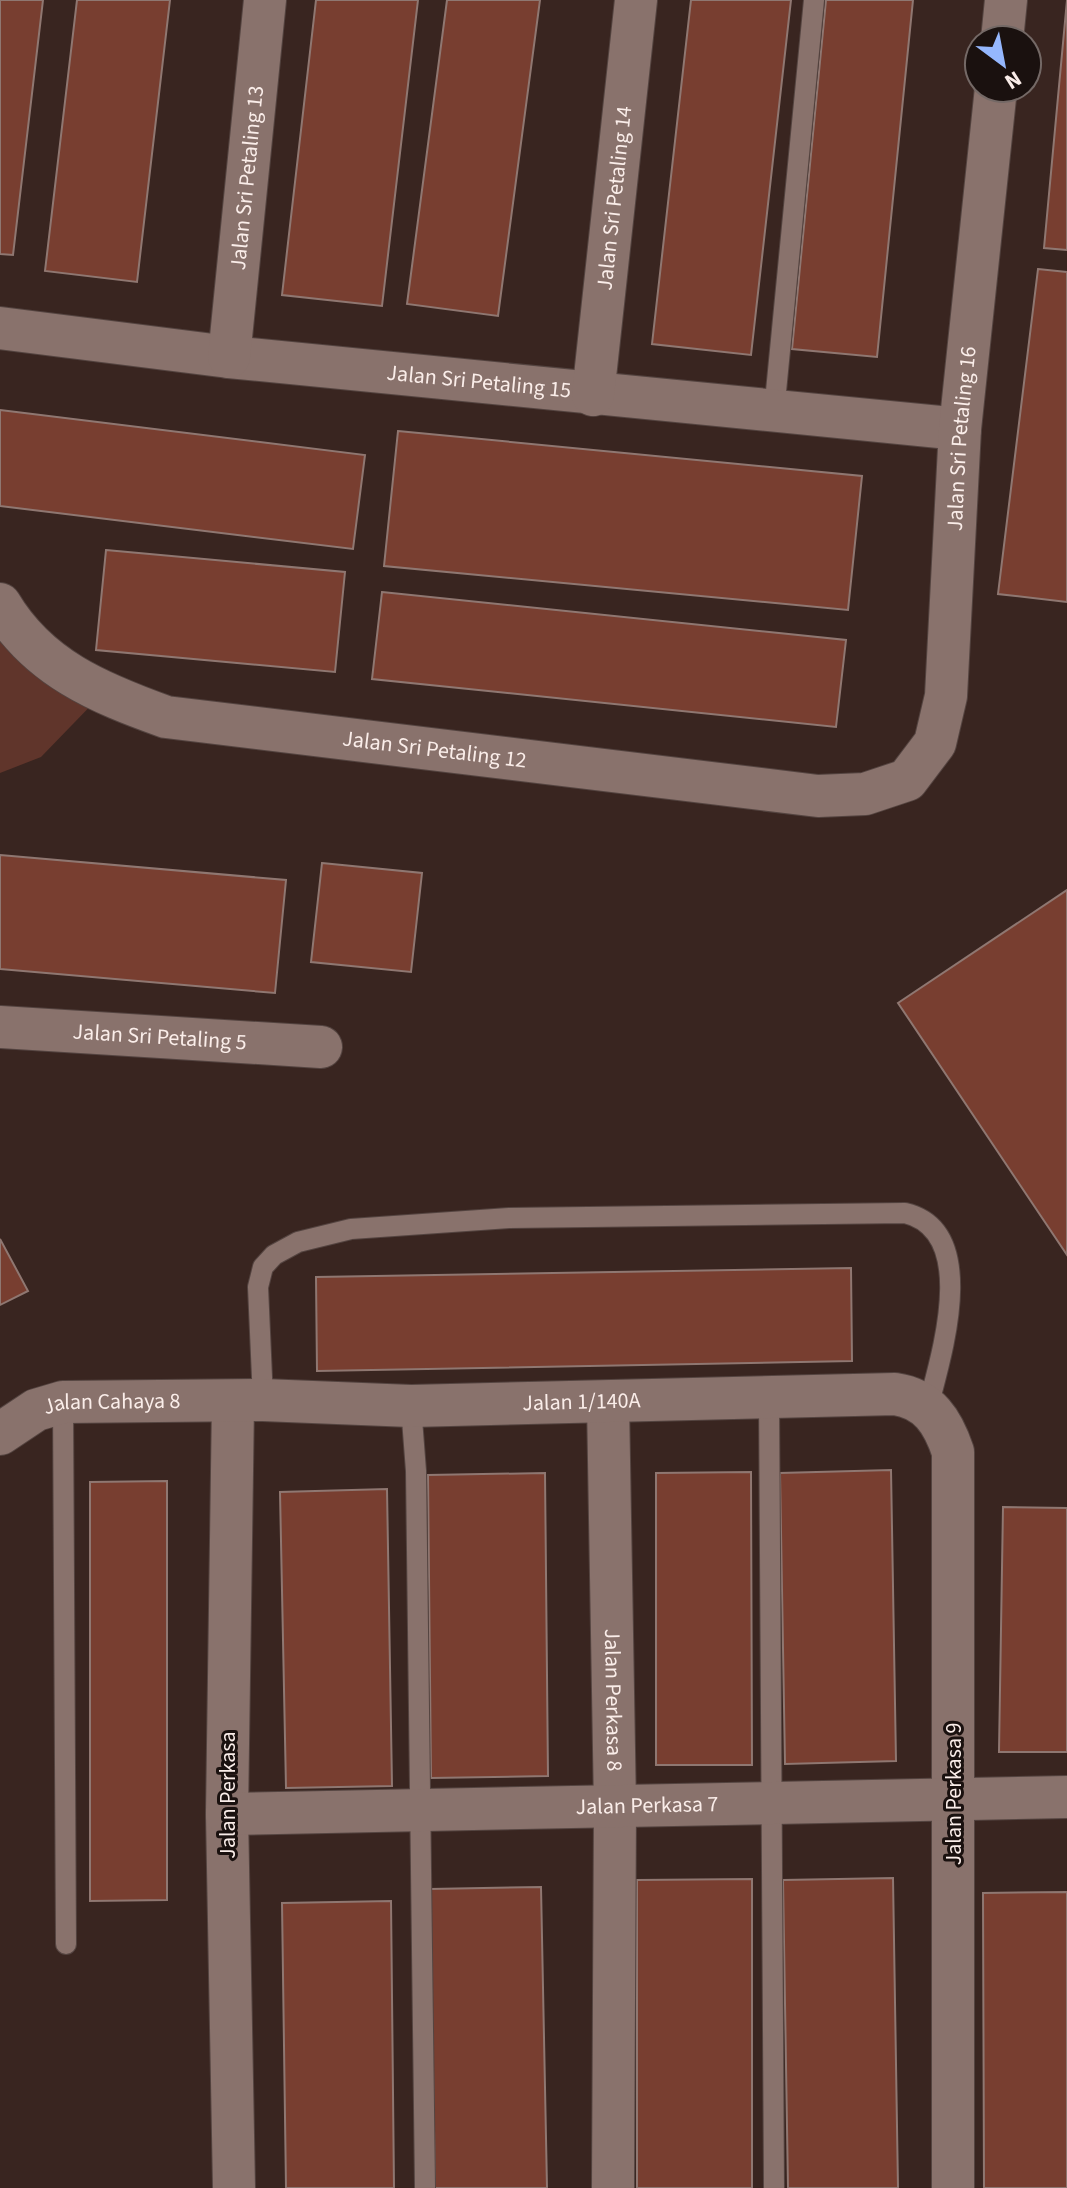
<svg xmlns="http://www.w3.org/2000/svg" width="1067" height="2188" viewBox="0 0 1067 2188" font-family="'Source Sans 3',sans-serif">
<style>
.green{fill:#60352b}
.building{fill:#783e30;stroke:#8f7771;stroke-width:2}
.lines{fill:none;stroke-linecap:round;stroke-linejoin:round}
.lane-casing{stroke:#544440;stroke-width:22}
.street-casing{stroke:#544440;stroke-width:44}
.lane{stroke:#89726c;stroke-width:20}
.street{stroke:#89726c;stroke-width:42}
.labels{text-anchor:middle;dominant-baseline:central;stroke-width:6;stroke-linejoin:round;paint-order:stroke}
.street-label{font-size:22px;fill:#faede9;stroke:#1a110f}
</style>
<rect width="100%" height="100%" fill="#392520"/>
<path class="green" d="M0 604 102 694 41 757 0 773Z"/>
<path class="building" d="M0 0H43L13 255 0 254Z
M77 0H170L137 282 45 271Z
M316 0H418L382 306 282 295Z
M447 0H540L498 316 407 304Z
M691 0H791L751 355 652 344Z
M826 0H913L877 357 792 349Z
M1067 0V250L1044 248Z
M1038 269 1067 272V602L998 594Z
M0 410 365 455 353 549 0 506Z
M398 431 862 476 848 610 384 566Z
M106 550 345 572 335 672 96 650Z
M382 592 846 640 836 727 372 679Z
M0 855 286 880 275 993 0 969Z
M322 863 422 873 411 972 311 962Z
M1067 890V1255L898 1003Z
M0 1239 28 1291 0 1305Z
M851 1268 852 1361 317 1371 316 1277Z
M891 1470 896 1761 785 1764 780 1473Z
M751 1472 752 1765H656V1473Z
M545 1473 548 1776 431 1778 428 1475Z
M167 1481V1900L90 1901V1482Z
M387 1489 392 1786 286 1788 280 1492Z
M1003 1507 1067 1508V1752H999Z
M893 1878 898 2188H788L783 1880Z
M752 1879V2188H637V1880Z
M541 1887 547 2188H435L430 1889Z
M1067 1892V2188H984L983 1893Z
M391 1901 394 2188H286L282 1903Z"/>
<g class="lines">
<g class="lane-casing">
<path id="lane" d="M774 412 814 0
M769 1395 774 2188
M263 1400 258 1287 263 1267 274 1255 298 1242 351 1229 509 1218 905 1213C981 1231 941 1356 928 1407
M63 1402 66 1944
M411 1406 416 1471 425 2188"/>
</g>
<g class="street-casing">
<g id="street">
<path d="M1002 40 1006 0"/>
<path id="s1" d="M0 328 229 357 960 429"/>
<path id="s2" d="M229 357 265 0"/>
<path id="s3" d="M593 395 636 0"/>
<path id="s4" d="M0 604C38 668 99 693 166 717L818 796 865 794 907 780 935 743 946 696 960 429 996 88"/>
<path id="s5" d="M0 1027 321 1047"/>
<path id="s6" d="M608 1402 615 1807 613 2188"/>
<path d="M233 1403 227 1814 234 2188"/>
<path id="s7" d="M0 1434 36 1410 63 1402 263 1400 411 1406 895 1394C929 1399 943 1422 953 1452V2188"/>
<path id="s8" d="M227 1814 1067 1797"/>
</g>
</g>
<use href="#lane" class="lane"/>
<use href="#street" class="street"/>
</g>
<g class="labels">
<g class="street-label">
<text stroke="none"><textPath href="#s2" startOffset="180">Jalan Sri Petaling 13</textPath></text>
<text stroke="none"><textPath href="#s3" startOffset="198">Jalan Sri Petaling 14</textPath></text>
<text stroke="none"><textPath href="#s1" startOffset="482">Jalan Sri Petaling 15</textPath></text>
<text stroke="none"><textPath href="#s4" startOffset="1306">Jalan Sri Petaling 16</textPath></text>
<text stroke="none"><textPath href="#s4" startOffset="476">Jalan Sri Petaling 12</textPath></text>
<text stroke="none"><textPath href="#s5" startOffset="160">Jalan Sri Petaling 5</textPath></text>
<text stroke="none"><textPath href="#s7" startOffset="590">Jalan 1/140A</textPath></text>
<text stroke="none"><textPath href="#s7" startOffset="120">Jalan Cahaya 8</textPath></text>
<text stroke="none"><textPath href="#s6" startOffset="298">Jalan Perkasa 8</textPath></text>
<text transform="translate(954 1794) rotate(-90)">Jalan Perkasa 9</text>
<text transform="translate(228 1795) rotate(-90)">Jalan Perkasa</text>
<text stroke="none"><textPath href="#s8" startOffset="420">Jalan Perkasa 7</textPath></text>
</g>
</g>
<g transform="translate(1003 64) rotate(148)"><circle r="38" fill="#1a110f" stroke="#746966" stroke-width="2"/>
<path d="M0-6L14 30L0 20L-14 30Z" fill="#95b7fd"/>
<text y="-12" font-size="22" font-weight="bold" text-anchor="middle" fill="#faede9">N</text>
</g>
</svg>
